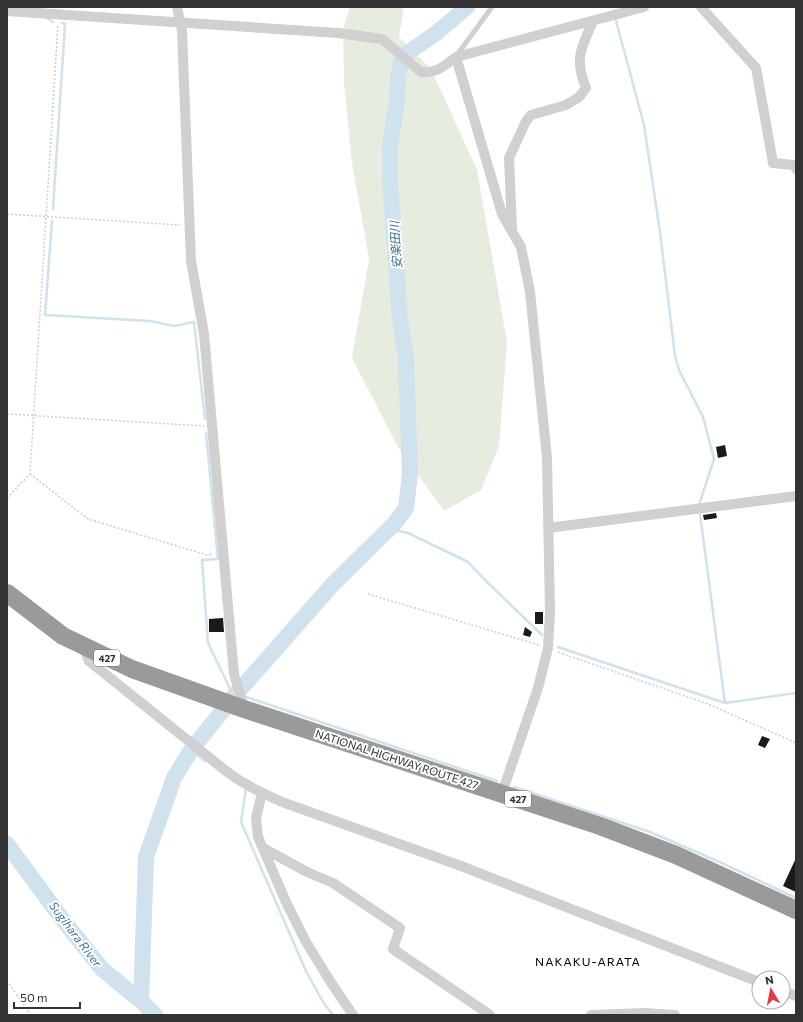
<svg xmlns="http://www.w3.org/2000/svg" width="803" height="1022" viewBox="0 0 803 1022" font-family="Commissioner,'Noto Sans JP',sans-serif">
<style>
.green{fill:#e6ecdf}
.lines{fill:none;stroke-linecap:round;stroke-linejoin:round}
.stream{stroke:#cfe2ee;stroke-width:2.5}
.river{stroke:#cfe2ee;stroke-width:16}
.building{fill:#1a1a1a}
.path{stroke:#cdcdcd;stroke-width:1.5;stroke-dasharray:2 2;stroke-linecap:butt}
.lane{stroke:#d0d0d0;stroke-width:5}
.street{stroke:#d0d0d0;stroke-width:10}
.highway{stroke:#9a9a9a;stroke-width:18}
.labels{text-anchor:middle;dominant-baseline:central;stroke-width:4;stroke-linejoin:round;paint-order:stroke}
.shield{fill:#fff;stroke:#707070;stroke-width:1}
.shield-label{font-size:10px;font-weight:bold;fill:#333}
.street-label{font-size:11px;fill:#333;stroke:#fff}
.water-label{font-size:12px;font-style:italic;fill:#3f7597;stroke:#fff}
.neighbourhood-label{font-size:12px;letter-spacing:1px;fill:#000;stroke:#fff}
</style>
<rect width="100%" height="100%" fill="#fff"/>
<path class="green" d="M350 7H404L399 37 431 69 477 170 507 342 499 446 481 490 444 511 398 447 352 358 369 259 352 163 344 82 343 29Z"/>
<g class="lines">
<path class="stream" d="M615 17 644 125 660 232 675 356 679 370 703 417 714 459 699 505
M47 18 53 22
M53 209 65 24 62 23
M52 221 45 315 150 321 174 326 194 322 205 419
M206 433 218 559 202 560 208 643 234 697
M700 514 725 703
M389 529 408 533 468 562 485 580 542 635
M558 647 725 703 796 693
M243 696 497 781
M191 750 205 761
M514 787 650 832 722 863 796 898
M246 788 241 822 306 971 323 1002 333 1015"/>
<path class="river" d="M7 844 63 920 102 969 141 1001 155 1015
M141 1001 146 857 174 778 191 750 236 694 334 583 395 523 406 508 410 474 406 357 400 319 390 180V147L397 99 398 78 401 62 406 54 435 34 467 7"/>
</g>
<path class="building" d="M725 445 727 456 718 458 716 447Z
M716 513 717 518 704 520 703 515Z
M535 612H543V624H535Z
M223 618 224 632H209V619Z
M525 627 532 632 530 637 523 635Z
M762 736 770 739 765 748 758 745Z
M796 858V892L783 886Z"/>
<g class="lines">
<path class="path" d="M7 214 180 225
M7 414 204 426
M30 474 88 519 207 555 213 554
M7 498 30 474 58 24
M368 594 539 645
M558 652 708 704 796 743
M7 981 31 1015"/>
<path class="lane" d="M457 55 492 7"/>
<path class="street" d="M177 7 182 31 191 261 204 334 234 674 244 709
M701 7 756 68 773 163 794 165 796 169
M7 11 338 33 382 39 421 72C436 74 445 65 456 57L644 7
M456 57 502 214 521 247 530 292 547 458 550 612 548 648 538 688 502 793
M512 229 509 158 526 121 531 115 566 105 579 97 586 88C574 58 581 49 593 21
M548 528 796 496
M84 647 89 661 226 771C244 785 263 793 282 802L461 866 759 982
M262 793 256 818 258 837 286 902 306 942 330 981 353 1015
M263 848 307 872 333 883 400 928 393 949 490 1015
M783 991 796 996
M591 1015 644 1013 675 1015"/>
<path class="highway" d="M7 593 63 636 132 669 244 709 600 826 676 855 796 910"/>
</g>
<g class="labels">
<g class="shield">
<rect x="94" y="650" width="26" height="16" rx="3"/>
<rect x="505" y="791" width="26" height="16" rx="3"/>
</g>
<g class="shield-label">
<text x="107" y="658">427</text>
<text x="518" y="799">427</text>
</g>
<g class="street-label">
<text transform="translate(397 759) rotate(18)">NATIONAL HIGHWAY ROUTE 427</text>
</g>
<g class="water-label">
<text transform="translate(395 245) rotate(-94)">安楽田川</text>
<text transform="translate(76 934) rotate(53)">Sugihara River</text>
</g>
<g class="neighbourhood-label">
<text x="588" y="961">NAKAKU-ARATA</text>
</g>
</g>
<rect width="803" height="1022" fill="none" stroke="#333333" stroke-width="16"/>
<g transform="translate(771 990) rotate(350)"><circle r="19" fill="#ffffff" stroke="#adadad"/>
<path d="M0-3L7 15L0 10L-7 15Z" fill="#e63946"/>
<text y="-6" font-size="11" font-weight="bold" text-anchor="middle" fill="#333333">N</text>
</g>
<path d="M14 1002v6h66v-6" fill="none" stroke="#333333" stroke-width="2"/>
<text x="20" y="1002" font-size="12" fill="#333333" stroke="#ffffff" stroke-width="3" paint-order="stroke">50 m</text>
</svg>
